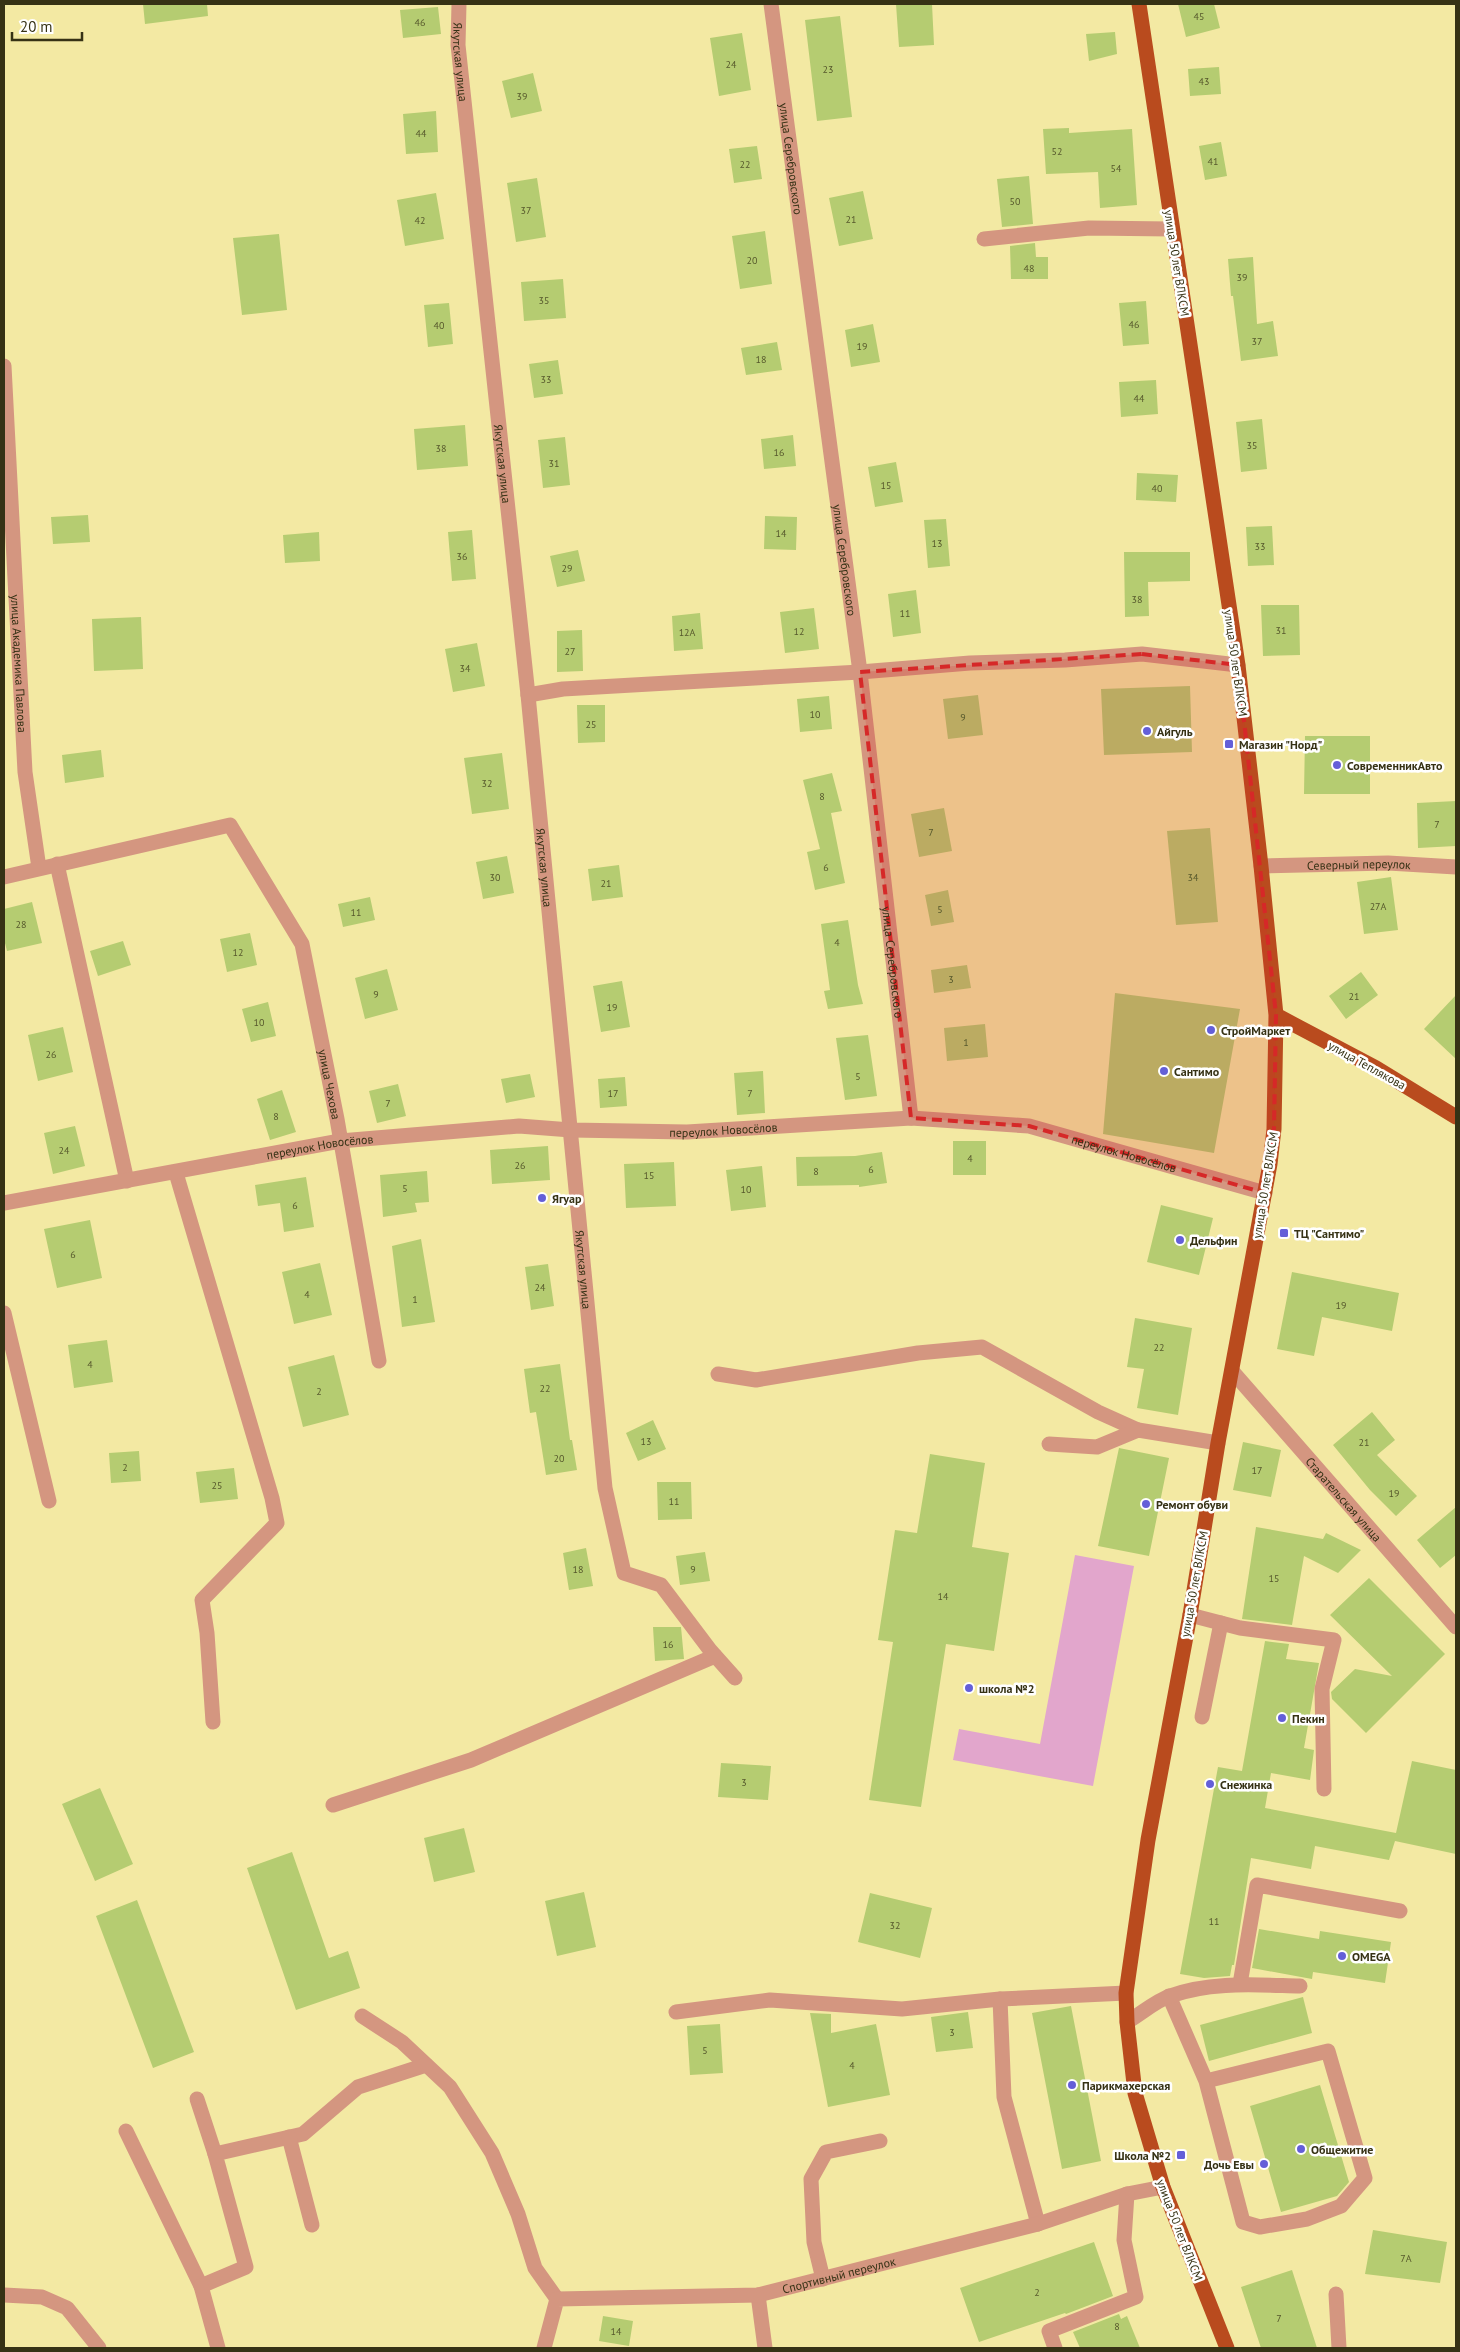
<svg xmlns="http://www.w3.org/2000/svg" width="1460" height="2352" viewBox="0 0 1460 2352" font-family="'PT Sans',sans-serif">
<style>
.green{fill:#e2a6cc}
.building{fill:#b5cc71}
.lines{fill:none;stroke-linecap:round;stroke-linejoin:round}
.minor{stroke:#d49680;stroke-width:15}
.major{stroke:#b94b1e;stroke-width:15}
.marked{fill:#d62828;fill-opacity:0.2;stroke:#d62828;stroke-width:4;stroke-dasharray:10 6;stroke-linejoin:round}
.poi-dot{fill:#645fd8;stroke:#fff;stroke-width:2}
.labels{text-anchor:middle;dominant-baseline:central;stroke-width:5;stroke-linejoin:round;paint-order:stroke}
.number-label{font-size:10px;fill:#56582c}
.street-label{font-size:12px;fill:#363215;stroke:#fff}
.poi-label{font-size:12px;font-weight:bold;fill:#363215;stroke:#fff;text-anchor:start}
</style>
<rect width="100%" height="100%" fill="#f3e9a3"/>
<path class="green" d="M1075 1555 1134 1566 1093 1786 953 1760 959 1729 1040 1744Z"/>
<path class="building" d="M143 4H207L208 16 145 24Z
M896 4H932L934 45 899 47Z
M1178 4H1214L1220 28 1186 37Z
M438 7 441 34 403 38 400 10Z
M840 16 852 117 817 121 805 20Z
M1115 32 1117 54 1089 61 1086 34Z
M742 33 751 90 719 96 710 38Z
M1219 67 1221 94 1190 96 1188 69Z
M533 73 542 111 511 118 502 81Z
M436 111 438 152 406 154 403 114Z
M1069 128V133L1132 129 1137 205 1100 208 1098 172 1046 174 1043 129Z
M1221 142 1227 176 1205 180 1199 146Z
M757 146 762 179 734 183 729 149Z
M1029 176 1033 224 1002 227 997 179Z
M537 178 546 237 516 242 507 183Z
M863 191 873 239 839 246 829 198Z
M436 193 444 239 405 246 397 200Z
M765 231 772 284 740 289 732 236Z
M279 234 287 310 242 315 233 238Z
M1035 243 1036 257H1048V279H1011L1010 246Z
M1253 257 1257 324 1273 321 1278 356 1241 361 1233 296H1231L1228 259Z
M563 279 566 318 524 321 521 282Z
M1146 301 1149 344 1123 346 1119 303Z
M449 303 453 344 428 347 424 305Z
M873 324 880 362 851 367 845 330Z
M777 342 782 370 746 375 741 348Z
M558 360 563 394 534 398 529 364Z
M1156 380 1158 414 1121 417 1119 382Z
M1262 419 1267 469 1241 472 1236 422Z
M465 425 468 466 417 470 414 429Z
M793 435 796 466 764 469 761 439Z
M565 437 570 485 543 488 538 440Z
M896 462 903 502 875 507 868 467Z
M1137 473 1178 475 1176 502 1136 500Z
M88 515 90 542 53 544 51 517Z
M765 516 797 517 796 550 764 549Z
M946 519 950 566 928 568 924 520Z
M1272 526 1274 565 1248 566 1246 527Z
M472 530 476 579 452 581 448 532Z
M319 532 320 561 285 563 283 535Z
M578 550 585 581 557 587 550 556Z
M1124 552H1190V581L1148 582 1149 616 1125 617Z
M916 590 921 633 893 637 888 594Z
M1261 605H1299L1300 655 1263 656Z
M814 608 819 649 785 653 780 612Z
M700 613 703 649 674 651 672 616Z
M141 617 143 669 94 671 92 619Z
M582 630 583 671 557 672V631Z
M477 643 485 686 453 692 445 649Z
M1190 686 1192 752 1104 755 1101 689Z
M978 695 983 735 948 739 943 699Z
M829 696 832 729 800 732 797 699Z
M577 705H605V742L578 743Z
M1305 736H1370V794H1304Z
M101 750 104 777 65 783 62 755Z
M502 753 509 809 472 814 464 758Z
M832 773 842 811 831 813 845 883 815 890 807 852 820 849 803 780Z
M1456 801V846L1418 848 1417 803Z
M944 808 952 851 919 857 911 814Z
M1210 828 1218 922 1176 925 1167 831Z
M507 856 514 893 483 899 476 862Z
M619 865 623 897 592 901 588 869Z
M1391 877 1398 930 1364 934 1357 882Z
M948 890 954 922 931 926 925 895Z
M370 897 375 920 343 927 338 904Z
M32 902 42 943 7 951 4 939V909Z
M848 920 858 985 863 1004 828 1009 824 991 830 990 821 924Z
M250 933 257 965 227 972 220 939Z
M123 941 131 965 98 976 90 951Z
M967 965 971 988 934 993 931 970Z
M387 969 398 1010 365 1019 355 978Z
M1361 972 1378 995 1346 1019 1329 996Z
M622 981 630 1027 601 1032 593 986Z
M1115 993 1240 1009 1214 1153 1103 1134Z
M1456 995V1059L1424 1029Z
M268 1002 276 1036 251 1042 242 1009Z
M985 1024 988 1057 947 1061 944 1028Z
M63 1027 73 1072 38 1081 28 1035Z
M868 1035 877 1096 845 1100 836 1038Z
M763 1071 765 1113 737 1115 734 1073Z
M530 1074 535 1097 506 1103 501 1079Z
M625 1077 627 1106 600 1108 598 1079Z
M398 1084 406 1116 377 1123 369 1091Z
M282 1090 296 1132 270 1140 257 1099Z
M75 1126 85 1166 53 1174 44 1133Z
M953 1141H986V1175H953Z
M548 1146 550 1180 492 1184 490 1150Z
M882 1152 887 1183 859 1187V1185L797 1186 796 1157 855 1156Z
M674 1162 676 1206 626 1208 624 1164Z
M762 1166 766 1207 731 1211 726 1170Z
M427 1171 429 1202 415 1203 417 1212 383 1217 380 1175Z
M306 1177 314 1227 284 1232 280 1203 258 1206 255 1185Z
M1161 1205 1213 1218 1199 1275 1147 1262Z
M90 1220 102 1278 57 1288 44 1229Z
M421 1239 435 1322 402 1327 392 1246Z
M320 1263 332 1315 294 1324 282 1272Z
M548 1264 554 1306 531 1310 525 1267Z
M1292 1272 1399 1293 1392 1331 1322 1317 1314 1356 1277 1349Z
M1135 1318 1192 1328 1178 1415 1137 1408 1144 1369 1127 1367Z
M107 1340 113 1382 74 1388 68 1345Z
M334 1355 349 1415 303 1427 288 1367Z
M560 1364 570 1440H572L577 1470 546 1475 536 1412 530 1413 524 1369Z
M1372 1412 1395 1440 1377 1455 1417 1496 1396 1516 1370 1490 1333 1445Z
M653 1420 666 1449 638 1461 626 1433Z
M1243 1442 1281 1450 1271 1497 1233 1490Z
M1119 1448 1169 1458 1149 1556 1098 1546Z
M139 1451 141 1481 111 1483 109 1453Z
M930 1454 985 1463 972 1547 1009 1553 994 1651 946 1644 921 1807 869 1800 893 1642 878 1640 895 1530 917 1533Z
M234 1468 238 1499 200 1503 196 1472Z
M657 1482H691L692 1519 658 1520Z
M1456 1507V1555L1440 1568 1417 1540Z
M1256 1527 1323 1539 1326 1533 1361 1550 1338 1573 1304 1556 1292 1625 1242 1619Z
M586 1548 593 1586 569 1590 563 1553Z
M705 1552 710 1581 680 1585 676 1556Z
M1369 1578 1445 1654 1366 1733 1332 1699 1331 1692 1355 1669 1392 1676 1330 1615Z
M653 1627H681L684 1659 655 1661Z
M1265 1641 1289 1644 1286 1659 1319 1663 1304 1748 1314 1750 1310 1780 1271 1773 1265 1808 1396 1833 1412 1761 1456 1770V1854L1395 1841 1389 1860 1315 1846 1311 1869 1251 1858 1234 1965H1232L1230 1976 1204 1978 1180 1974 1218 1767 1242 1771Z
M721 1763 771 1766 768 1800 718 1797Z
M100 1788 133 1864 95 1881 62 1804Z
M464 1828 475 1872 434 1882 424 1838Z
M292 1852 329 1958 348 1951 360 1988 296 2010 247 1868Z
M584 1892 596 1947 557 1956 545 1901Z
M870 1893 932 1908 920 1958 858 1942Z
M137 1900 194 2052 153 2068 96 1916Z
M1259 1929 1319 1939 1320 1931 1391 1942 1385 1983 1313 1972 1312 1979 1252 1968Z
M1303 1997 1312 2033 1209 2061 1200 2025Z
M1071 2006 1101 2161 1062 2169 1032 2013Z
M968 2012 973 2048 936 2052 931 2017Z
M810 2013 831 2014V2033L876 2024 890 2095 828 2107Z
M720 2024 723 2073 690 2075 687 2026Z
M1320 2085 1349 2182 1337 2196 1281 2212 1250 2106Z
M1373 2230 1447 2242 1440 2283 1365 2274Z
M1094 2242 1113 2296 1066 2314 1065 2313 979 2342 960 2288Z
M1292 2270 1317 2348H1261L1241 2287Z
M1119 2314 1121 2319 1127 2316 1140 2348H1080L1073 2332Z
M603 2316 633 2321 629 2346 599 2341Z"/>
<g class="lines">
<g class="minor">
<path id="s1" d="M459 4 458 45 528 695 605 1488 624 1573 661 1585 710 1650 735 1678"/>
<path id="s2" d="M771 4 860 672 911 1118"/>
<path d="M984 239 1089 228 1171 229"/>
<path id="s3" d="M4 366 25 772 39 868"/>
<path d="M528 695 563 689 860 672 970 663 1065 660 1142 654 1238 665"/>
<path d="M57 864 127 1181"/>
<path id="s4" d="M1261 866 1388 863 1456 867"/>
<path id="s5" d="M4 877 230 825 302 944 337 1119 379 1361"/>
<path d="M176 1173 272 1498 277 1523 202 1600 207 1633 213 1722"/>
<path id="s6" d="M4 1203 340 1141 519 1126 571 1130 687 1132 911 1118 1029 1126 1265 1193"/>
<path d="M4 1313 49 1501"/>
<path id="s7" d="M1232 1371 1456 1627"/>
<path d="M718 1374 756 1380 918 1353 982 1347 1098 1412 1138 1430"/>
<path d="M1049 1444 1097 1447 1138 1430 1218 1443"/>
<path d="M1190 1615 1240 1628 1334 1640 1322 1689 1324 1789"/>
<path d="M1202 1717 1221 1623"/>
<path d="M333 1805 471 1760 715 1656"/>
<path d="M1240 1984 1257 1885 1400 1911"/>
<path d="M1169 1996 1206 2081 1243 2222 1260 2227 1307 2219 1341 2206 1365 2178 1328 2051 1206 2081"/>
<path d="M1000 1999 1004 2097 1038 2224"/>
<path d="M676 2012 770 2000 902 2009 1000 1999 1126 1993"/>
<path d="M362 2016 402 2042 450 2087 492 2153 518 2214 535 2268 557 2299"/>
<path d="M1127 2022C1141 2014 1155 2001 1170 1996 1211 1981 1257 1985 1300 1986"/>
<path d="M197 2099 215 2154"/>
<path d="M126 2131 201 2286 246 2267 215 2154 303 2134 358 2087 426 2065"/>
<path d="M289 2137 312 2225"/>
<path d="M823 2279 814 2242 811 2179 826 2152 880 2141"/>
<path d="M201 2286 218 2348"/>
<path d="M1336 2294 1339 2348"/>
<path d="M4 2295 42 2297 67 2308 99 2348"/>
<path d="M758 2295 765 2348"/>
<path id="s8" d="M544 2348 557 2299 758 2295 1038 2224 1127 2194 1163 2187"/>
<path d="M1055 2348 1049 2331 1136 2297 1124 2240 1127 2194"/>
</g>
<path class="major" d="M1139 4 1238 665 1261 866 1276 1015 1274 1129 1270 1164 1218 1443 1190 1615 1148 1840 1126 1993 1127 2022 1135 2093 1163 2187 1227 2348
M1276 1015 1376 1068 1456 1117"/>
</g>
<path class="marked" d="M1142 654 1238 665 1276 1015 1274 1129 1265 1193 1029 1126 911 1118 860 672Z"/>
<g class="poi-dot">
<circle cx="1147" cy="731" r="5"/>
<rect x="1224" y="739" width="10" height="10" rx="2.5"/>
<circle cx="1337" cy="765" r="5"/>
<circle cx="1211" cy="1030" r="5"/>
<circle cx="1164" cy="1071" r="5"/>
<circle cx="542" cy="1198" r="5"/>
<rect x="1279" y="1228" width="10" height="10" rx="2.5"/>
<circle cx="1180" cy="1240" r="5"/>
<circle cx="1146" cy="1504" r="5"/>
<circle cx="969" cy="1688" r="5"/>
<circle cx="1282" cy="1718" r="5"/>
<circle cx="1210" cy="1784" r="5"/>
<circle cx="1342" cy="1956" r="5"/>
<circle cx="1072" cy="2085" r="5"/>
<circle cx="1301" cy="2149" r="5"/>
<rect x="1176" y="2150" width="10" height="10" rx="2.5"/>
<circle cx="1264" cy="2164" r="5"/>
</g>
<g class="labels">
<g class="number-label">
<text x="1199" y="16">45</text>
<text x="420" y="22">46</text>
<text x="731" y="64">24</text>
<text x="828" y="69">23</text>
<text x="1204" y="81">43</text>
<text x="522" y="96">39</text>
<text x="421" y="133">44</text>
<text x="1057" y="151">52</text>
<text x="1213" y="161">41</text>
<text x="745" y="164">22</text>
<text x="1116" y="168">54</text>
<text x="1015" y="201">50</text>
<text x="526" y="210">37</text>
<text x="851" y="219">21</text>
<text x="420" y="220">42</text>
<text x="752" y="260">20</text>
<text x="1029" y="268">48</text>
<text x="1242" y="277">39</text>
<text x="544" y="300">35</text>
<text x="1134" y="324">46</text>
<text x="439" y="325">40</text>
<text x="1257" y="341">37</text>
<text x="862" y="346">19</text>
<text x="761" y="359">18</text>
<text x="546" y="379">33</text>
<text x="1139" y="398">44</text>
<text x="1252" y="445">35</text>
<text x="441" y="448">38</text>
<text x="779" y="452">16</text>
<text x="554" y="463">31</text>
<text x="886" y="485">15</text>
<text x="1157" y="488">40</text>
<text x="781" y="533">14</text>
<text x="937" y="543">13</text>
<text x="1260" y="546">33</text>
<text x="462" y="556">36</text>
<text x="567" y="568">29</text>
<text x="1137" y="599">38</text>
<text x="905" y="613">11</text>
<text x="1281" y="630">31</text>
<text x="799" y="631">12</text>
<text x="687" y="632">12А</text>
<text x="570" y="651">27</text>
<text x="465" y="668">34</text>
<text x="815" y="714">10</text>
<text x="963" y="717">9</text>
<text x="591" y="724">25</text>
<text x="487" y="783">32</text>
<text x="822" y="796">8</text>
<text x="1437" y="824">7</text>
<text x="931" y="832">7</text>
<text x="826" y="867">6</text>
<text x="495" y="877">30</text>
<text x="1193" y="877">34</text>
<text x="606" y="883">21</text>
<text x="1378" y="906">27А</text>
<text x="940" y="909">5</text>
<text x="356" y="912">11</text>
<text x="21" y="924">28</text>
<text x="837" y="942">4</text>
<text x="238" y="952">12</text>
<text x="951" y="979">3</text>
<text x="376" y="994">9</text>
<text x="1354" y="996">21</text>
<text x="612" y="1007">19</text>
<text x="259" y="1022">10</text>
<text x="966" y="1042">1</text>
<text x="51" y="1054">26</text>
<text x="858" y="1076">5</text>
<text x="613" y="1093">17</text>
<text x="750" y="1093">7</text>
<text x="388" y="1103">7</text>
<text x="276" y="1116">8</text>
<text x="64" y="1150">24</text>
<text x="970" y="1158">4</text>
<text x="520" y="1165">26</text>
<text x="871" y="1169">6</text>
<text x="816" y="1171">8</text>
<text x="649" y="1175">15</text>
<text x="405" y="1188">5</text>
<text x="746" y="1189">10</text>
<text x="295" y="1205">6</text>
<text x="73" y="1254">6</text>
<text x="540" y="1287">24</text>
<text x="307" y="1294">4</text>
<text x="415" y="1299">1</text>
<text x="1341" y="1305">19</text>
<text x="1159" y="1347">22</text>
<text x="90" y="1364">4</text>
<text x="545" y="1388">22</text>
<text x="319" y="1391">2</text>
<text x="646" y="1441">13</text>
<text x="1364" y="1442">21</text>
<text x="559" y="1458">20</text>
<text x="125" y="1467">2</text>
<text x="1257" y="1470">17</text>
<text x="217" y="1485">25</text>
<text x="1394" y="1493">19</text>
<text x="674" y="1501">11</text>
<text x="578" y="1569">18</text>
<text x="693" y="1569">9</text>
<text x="1274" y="1578">15</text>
<text x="943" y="1596">14</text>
<text x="668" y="1644">16</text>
<text x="744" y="1782">3</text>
<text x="1214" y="1921">11</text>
<text x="895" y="1925">32</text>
<text x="952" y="2032">3</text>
<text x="705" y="2050">5</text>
<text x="852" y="2065">4</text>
<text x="1406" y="2258">7А</text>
<text x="1037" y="2292">2</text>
<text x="1279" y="2318">7</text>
<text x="1117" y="2326">8</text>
<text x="616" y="2331">14</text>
</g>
<g class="street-label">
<text stroke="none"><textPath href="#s1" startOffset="58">Якутская улица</textPath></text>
<text stroke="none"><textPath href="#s2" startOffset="156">улица Серебровского</textPath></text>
<text transform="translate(1177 263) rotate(81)">улица 50 лет ВЛКСМ</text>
<text stroke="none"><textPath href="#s1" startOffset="462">Якутская улица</textPath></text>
<text stroke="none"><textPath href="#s2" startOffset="561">улица Серебровского</textPath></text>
<text stroke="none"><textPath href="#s3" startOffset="298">улица Академика Павлова</textPath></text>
<text transform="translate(1236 663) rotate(82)">улица 50 лет ВЛКСМ</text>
<text stroke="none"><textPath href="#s4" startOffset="98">Северный переулок</textPath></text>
<text stroke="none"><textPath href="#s1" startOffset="868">Якутская улица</textPath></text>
<text stroke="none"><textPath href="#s2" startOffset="966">улица Серебровского</textPath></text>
<text transform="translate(1367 1065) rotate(29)">улица Теплякова</text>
<text stroke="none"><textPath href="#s5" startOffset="514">улица Чехова</textPath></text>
<text stroke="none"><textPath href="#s6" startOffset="726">переулок Новосёлов</textPath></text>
<text stroke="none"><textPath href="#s6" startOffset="321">переулок Новосёлов</textPath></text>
<text stroke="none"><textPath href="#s6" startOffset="1131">переулок Новосёлов</textPath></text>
<text transform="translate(1265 1185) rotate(-81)">улица 50 лет ВЛКСМ</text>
<text stroke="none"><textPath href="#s1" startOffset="1272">Якутская улица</textPath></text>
<text stroke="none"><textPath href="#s7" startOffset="170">Старательская улица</textPath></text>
<text transform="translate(1194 1584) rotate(-80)">улица 50 лет ВЛКСМ</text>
<text transform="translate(1180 2230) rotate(69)">улица 50 лет ВЛКСМ</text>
<text stroke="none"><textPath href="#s8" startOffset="335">Спортивный переулок</textPath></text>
</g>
<g class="poi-label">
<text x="1157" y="731">Айгуль</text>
<text x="1239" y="744">Магазин "Норд"</text>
<text x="1347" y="765">СовременникАвто</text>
<text x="1221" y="1030">СтройМаркет</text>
<text x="1174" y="1071">Сантимо</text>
<text x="552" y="1198">Ягуар</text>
<text x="1294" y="1233">ТЦ "Сантимо"</text>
<text x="1190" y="1240">Дельфин</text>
<text x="1156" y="1504">Ремонт обуви</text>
<text x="979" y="1688">школа №2</text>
<text x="1292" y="1718">Пекин</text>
<text x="1220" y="1784">Снежинка</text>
<text x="1352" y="1956">OMEGA</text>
<text x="1082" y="2085">Парикмахерская</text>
<text x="1311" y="2149">Общежитие</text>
<text x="1171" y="2155" text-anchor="end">Школа №2</text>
<text x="1254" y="2164" text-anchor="end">Дочь Евы</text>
</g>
</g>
<rect width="1460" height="2352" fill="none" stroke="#363215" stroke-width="10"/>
<path d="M12 32v8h70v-8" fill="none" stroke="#363215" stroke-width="2.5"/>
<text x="20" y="32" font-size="15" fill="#363215" stroke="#ffffff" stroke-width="4" paint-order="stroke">20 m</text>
</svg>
